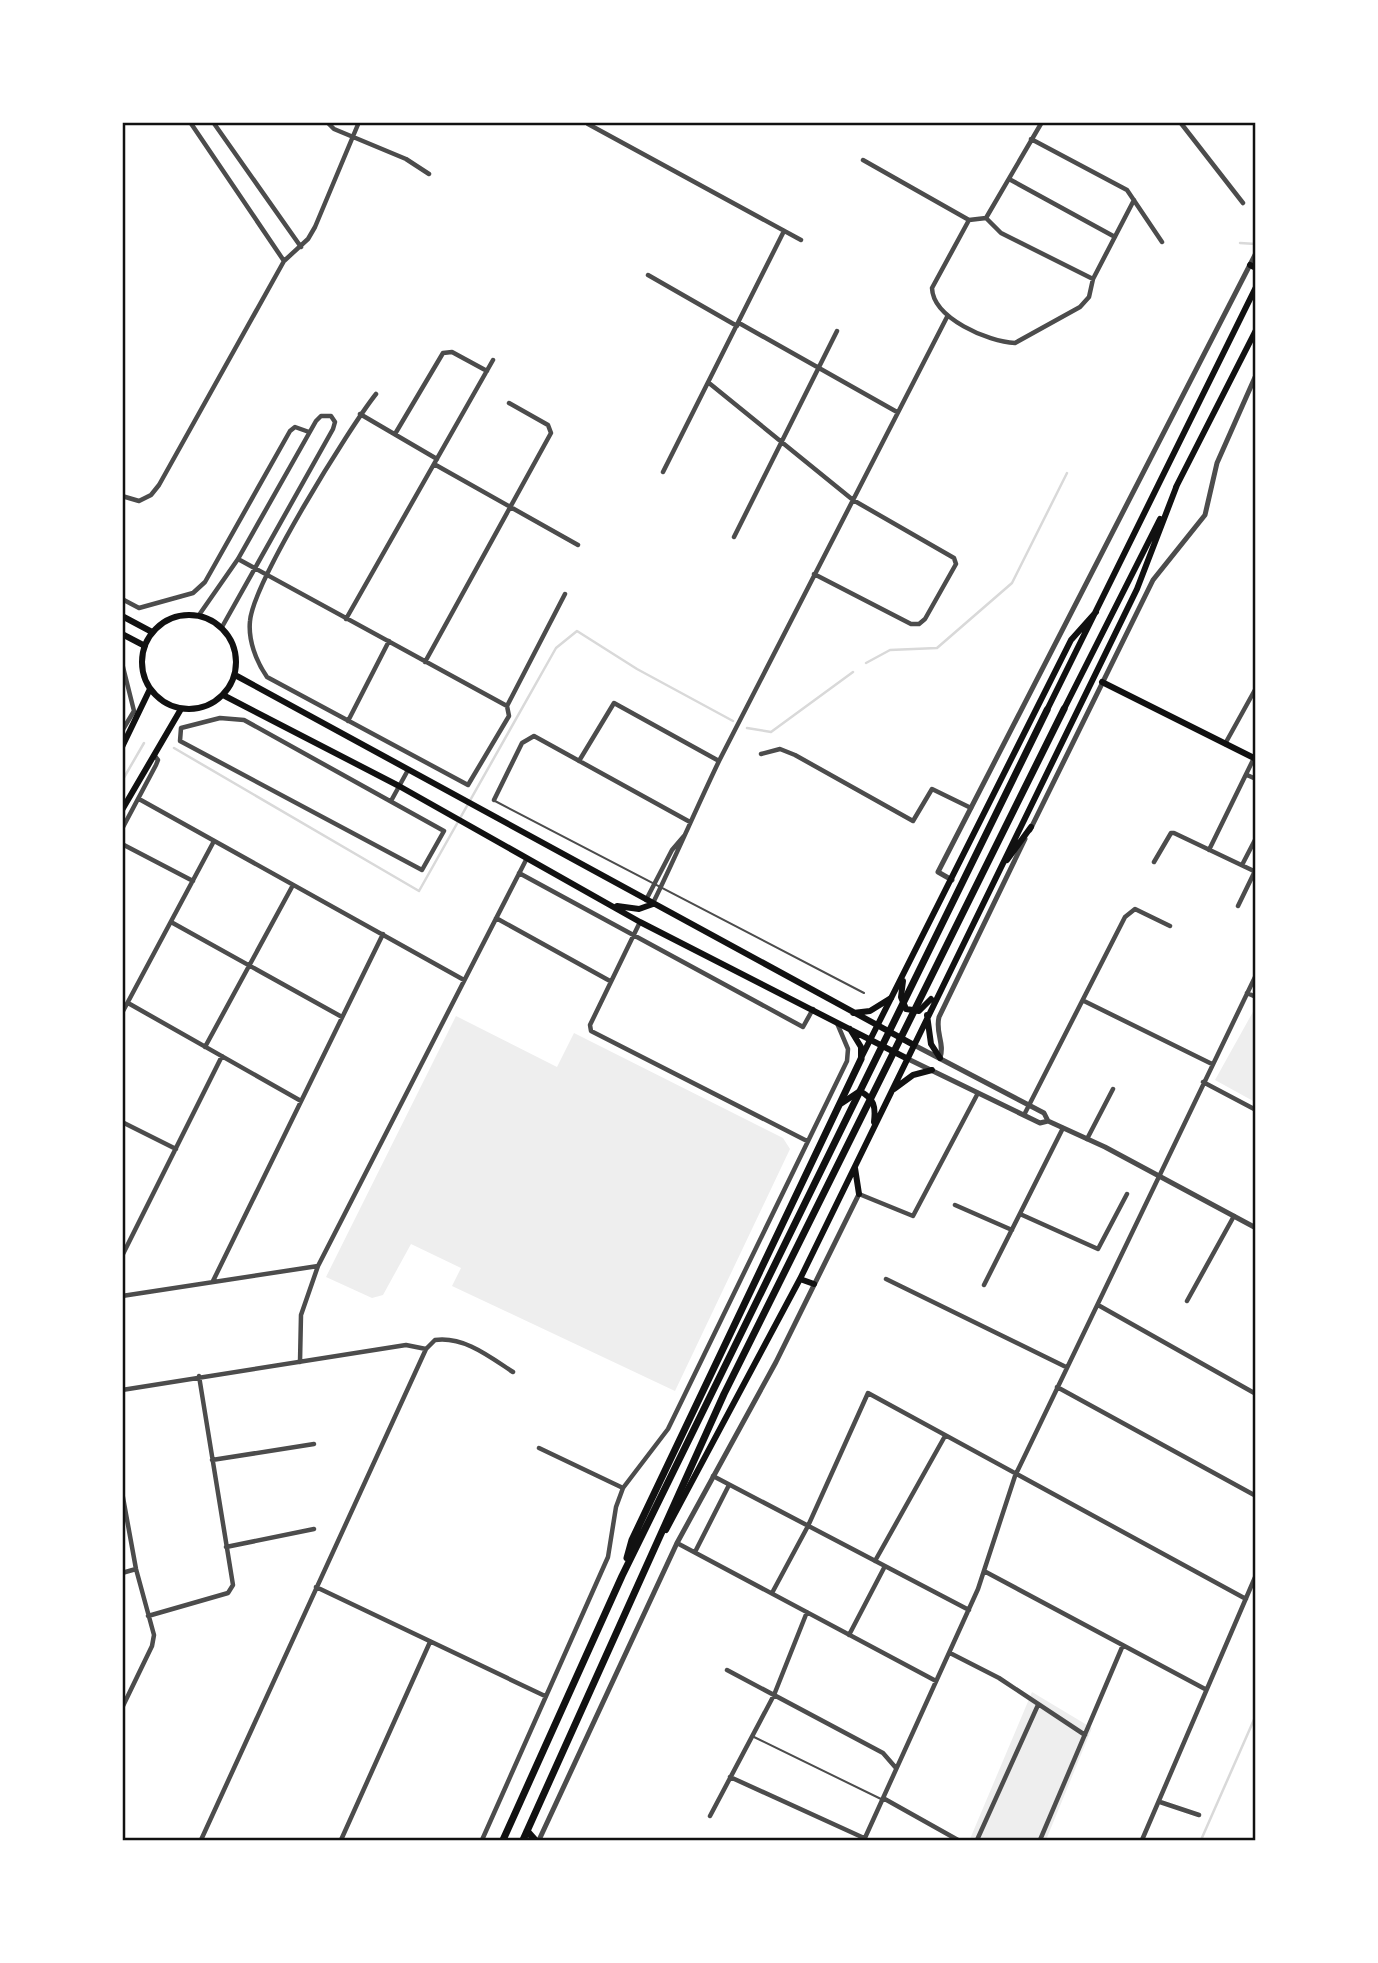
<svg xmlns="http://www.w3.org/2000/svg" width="1378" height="1963" viewBox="0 0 1378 1963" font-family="Raleway,sans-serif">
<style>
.green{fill:#eee}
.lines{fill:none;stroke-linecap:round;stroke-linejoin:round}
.stream{stroke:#d9d9d9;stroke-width:2.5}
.service{stroke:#4c4c4c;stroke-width:2}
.minor{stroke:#4c4c4c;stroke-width:4.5}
.tertiary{stroke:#4c4c4c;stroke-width:5}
.secondary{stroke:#111;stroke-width:6}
.primary{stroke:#111;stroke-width:6}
.trunk{stroke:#111;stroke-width:7}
.neatline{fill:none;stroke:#111;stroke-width:2.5}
</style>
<rect width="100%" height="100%" fill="#fff"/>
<path class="green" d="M1254 1010H1256L1255 1102 1215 1080Z
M456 1016 557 1067 574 1033 783 1138 790 1149 675 1391 452 1286 461 1268 411 1244 383 1295 372 1298 326 1277Z
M1032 1692 1092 1728 1046 1840H973L970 1839Z"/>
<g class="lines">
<path class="stream" d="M1240 243 1256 244
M866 663 890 650 937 648 1012 583 1067 473
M747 728 771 732 853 672
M174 748 419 891 556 648 577 631 637 669 733 721
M122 781 144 743
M1201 1840 1256 1715"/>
<path class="service" d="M495 801 864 993
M754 1737 881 1799"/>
<path class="minor" d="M190 122 284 261
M213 122 301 247
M327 122 334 129 406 159 429 174
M1180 122 1243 203
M588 124 801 240
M1031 139 1127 190 1162 242
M863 160 969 220
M1009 179 1115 237
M986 218 1042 122
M969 220 932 288C933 318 988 342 1015 343L1080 307 1089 297 1093 279 1134 200
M969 220 986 218 1001 233 1093 279
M648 275 737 326
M739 323 897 412
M709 383 853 500 954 558 956 564 925 619 919 624H911L814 574
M376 394C349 428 253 583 250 621 248 640 256 661 267 677L468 785 509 716 507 706 565 594
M360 414 437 459
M395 434 443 353 452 352 487 371
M434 464 578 545
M663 472 784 231
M122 496 139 501 151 495 159 485 284 261 308 239 315 227 359 122
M734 537 837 331
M238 559 507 706
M122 599 139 608 193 593 205 582 290 431 295 427 309 432
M199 615 238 559 316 421 321 416H331L335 422 333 429 222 627
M346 619 493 360
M425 662 551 433 548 425 509 403
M122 663 134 711 122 731
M220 718 244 720 444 831 422 870 180 741 181 728Z
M348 721 389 641
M1225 744 1256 688
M761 754 780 749 795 755 913 821 932 789 971 808
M579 761 614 703 719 761
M1247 775 1256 779
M139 799 464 980
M494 800 522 743 534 736 690 822
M391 801 408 770
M122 829 156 765 158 760 154 755
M122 844 193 881
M1209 850 1254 758
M1154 862 1171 833H1174L1256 872
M1242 865 1256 838
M519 873 803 1027 813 1009
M646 900 672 850 684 836
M653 903C676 856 696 809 719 761L947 317
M1238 906 1255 871
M496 918 610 981
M171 922 342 1017
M640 922 590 1025 591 1031 807 1141
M1247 993 1256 997
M1084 1001 1212 1064
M128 1003 301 1101
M122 1013 214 841
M205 1047 293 885
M1203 1082 1256 1110
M1024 1115 1125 917 1135 909 1170 926
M122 1122 176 1149
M1087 1139 1113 1089
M859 1194 913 1216 978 1093
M955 1205 1012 1230
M1020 1214 1098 1249 1127 1194
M122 1256 222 1056
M886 1279 1066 1367
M213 1281 383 934
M984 1285 1063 1128
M122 1296 318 1266
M1187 1301 1234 1216
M1098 1305 1256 1394
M300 1362 301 1315 318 1266 526 860
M1057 1387 1256 1496
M122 1390 406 1345 426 1349
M539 1448 623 1488
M212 1460 314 1444
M713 1476 969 1610
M122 1492 136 1569 154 1635 152 1646 122 1708
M677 1543 936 1681
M226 1547 314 1529
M695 1552 729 1485
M875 1561 945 1436
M984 1571 1205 1689
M122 1573 136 1569
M316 1587 545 1696
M772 1593 808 1526 868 1393 1246 1599
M148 1616 228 1593 233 1585 199 1376
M849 1635 885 1566
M950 1653 999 1678 1085 1735
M727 1670 883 1753 896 1768
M730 1777 864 1838
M883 1798 958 1840
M1160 1802 1199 1815
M710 1816 774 1695 807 1612
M201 1840 426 1349 435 1340C464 1336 490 1357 513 1372
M341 1840 430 1642
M482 1840 608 1557 616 1507 623 1488 668 1429 847 1061 848 1049 837 1023
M864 1840 978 1589 1015 1476 1256 975
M977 1840 1038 1705
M1040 1840 1123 1645
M1142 1840 1256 1575"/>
<path class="tertiary" d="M1030 830 1153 580 1205 515 1217 463 1256 375
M952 880 938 872 1256 253
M912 1044 1044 1113 1048 1121 1105 1147 1256 1228
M906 1058 1040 1123 1048 1121
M940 1058C945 1043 935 1033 939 1017L1025 839
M539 1840 677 1543 776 1362 859 1194"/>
<path class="secondary" d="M1250 265 1256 268
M1176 487 1256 330
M1064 709 1160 519
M1047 710 1256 287
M122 747 150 689
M122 810 181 709
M1007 860 1031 827
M903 981 901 997 906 1009 919 1011 931 999
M927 1015 931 1044 940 1058
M861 1058 1071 640 1096 612
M894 1089 913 1075 932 1070
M842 1103 860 1091C874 1099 876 1106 874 1122
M855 1168 859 1194
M800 1279 814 1284
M666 1530 800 1279 1137 589 1177 485"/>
<path class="primary" d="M142 662a47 47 0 1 1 94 0a47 47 0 1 1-94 0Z
M122 616 152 632
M122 634 145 646
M235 675 912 1044
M1102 682 1256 759
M223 695 399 786 640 922 906 1058
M617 906 639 909 653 904
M853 1013 870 1011 891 998
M850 1029 861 1047V1059"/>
<path class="trunk" d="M627 1558 632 1540 861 1059
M527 1831 535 1840
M503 1840 622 1576 1047 710
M523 1840 724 1394 1064 709"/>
</g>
<rect width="1378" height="1963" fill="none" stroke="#ffffff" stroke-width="248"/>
<rect x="124" y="124" width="1130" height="1715" class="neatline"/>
</svg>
